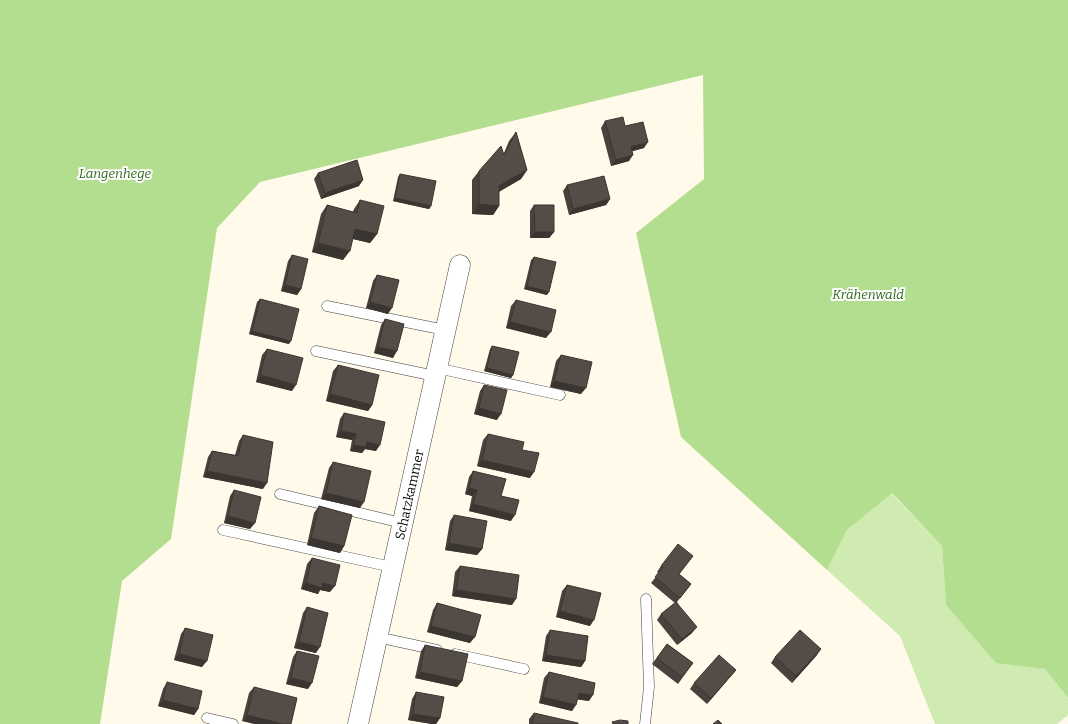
<svg xmlns="http://www.w3.org/2000/svg" width="1068" height="724" viewBox="0 0 1068 724" font-family="Bitter,serif">
<style>
.green{fill:#d0ebb1}
.forest{fill:#b3dd8f}
.lines{fill:none;stroke-linecap:round;stroke-linejoin:round}
.lane-casing{stroke:#3e3e3e;stroke-width:11}
.street-casing{stroke:#3e3e3e;stroke-width:21}
.lane{stroke:#fff;stroke-width:10}
.street{stroke:#fff;stroke-width:20}
.wall{fill:#48413d}
.shaded-wall{fill:#3b3532}
.building{fill:#544c47;stroke:#3b3532}
.labels{text-anchor:middle;dominant-baseline:central;stroke-width:4;stroke-linejoin:round;paint-order:stroke}
.park-label{font-size:13px;font-style:italic;fill:#296618;stroke:#fff}
.street-label{font-size:13px;fill:#0b0b0b;stroke:#fff}
</style>
<rect width="100%" height="100%" fill="#fffae9"/>
<path class="green" d="M891 493 942 546 946 605 996 662 1045 669 1068 698V715L1057 724H935L900 636 827 570 847 530Z"/>
<path class="forest" d="M0 0H1068V698L1045 669 996 663 946 605 942 546 892 493 847 530 827 570 681 437 636 233 704 179 703 75 260 182 217 228 171 539 122 581 100 724H0Z"/>
<g class="lines">
<g class="lane-casing">
<path id="lane" d="M327 306 445 330
M316 351 435 376
M437 368 560 395
M280 494 402 523
M223 530 392 567
M377 637 437 650
M455 654 524 669
M207 718 233 724
M645 724 649 687 646 599"/>
</g>
<g class="street-casing">
<g id="street">
<path id="s1" d="M358 724 460 265"/>
</g>
</g>
<use href="#lane" class="lane"/>
<use href="#street" class="street"/>
</g>
<path class="wall" d="M605 121 625 126 644 148 632 151 629 161 611 166 601 128Z
M516 132 527 170 521 179 499 192V206L493 215 472 214V180L479 171 504 153 509 141Z
M318 173 359 186 321 199 314 179Z
M400 174 431 206 429 209 393 201 398 177Z
M567 185 610 199 606 205 569 215 563 191Z
M360 200 377 234 370 243 353 239 343 260 312 252 321 214 327 205 353 212 354 209Z
M534 205 554 232 549 238H530V211Z
M292 255 301 289 297 295 281 291 288 261Z
M534 257 547 295 524 289 531 260Z
M377 275 388 314 366 308 373 281Z
M260 299 289 344 249 334 257 302Z
M516 300 546 338 506 328 511 306Z
M385 319 393 358 374 353 381 325Z
M492 346 513 375 511 378 484 371 490 349Z
M267 349 292 391 256 382 262 355Z
M561 355 581 394 550 387 556 361Z
M338 365 372 405 368 411 326 401 333 371Z
M484 385 497 420 474 414 480 391Z
M344 413 376 451 365 449 362 453 350 451 352 440 336 437 340 419Z
M488 434 522 450 530 478 477 466 483 440Z
M243 435 263 489 203 477 208 457 212 451 235 455 239 441Z
M333 462 360 508 321 499 329 468Z
M473 471 501 496 511 521 469 511 472 496 465 494 469 477Z
M234 490 250 529 224 523 230 496Z
M319 506 344 546 340 553 307 545 314 513Z
M454 515 482 549 477 555 445 550 450 521Z
M693 556 679 574 691 584 677 602 692 633 677 645 657 620 661 614 675 603 651 583 659 573 657 572 661 566Z
M312 558 330 592 320 590 318 594 301 589 307 564Z
M460 566 512 605 452 596 455 572Z
M567 585 590 626 556 617 562 591Z
M437 603 470 643 427 632 433 610Z
M307 607 316 653 294 648 303 613Z
M185 628 202 667 174 660 181 634Z
M550 630 585 661 581 667 542 661 546 636Z
M667 644 693 663 678 684 652 664Z
M425 645 462 681 457 687 415 678 421 651Z
M297 651 308 689 286 684 293 657Z
M817 655 792 683 771 663 775 657Z
M736 670 731 676 707 704 690 689 694 683Z
M549 672 589 701 577 699 572 711 539 703 544 678Z
M167 682 198 709 194 715 158 706 163 689Z
M254 687 291 724 242 721 249 693Z
M416 692 440 718 436 724H432L408 720 412 699Z
M534 713 578 724H529V719Z"/>
<path class="shaded-wall" d="M648 142 644 148 626 153 631 147Z
M633 155 629 161 611 166 616 160Z
M527 170 521 179 492 195 499 186Z
M363 180 359 186 321 199 325 193Z
M395 198 431 206 429 209 393 201Z
M610 199 606 205 569 215 573 209Z
M479 204 499 206 493 215 472 214Z
M355 229 377 234 370 243 349 238Z
M535 232H554L549 238H530Z
M318 243 350 251 343 260 312 252Z
M285 285 301 289 297 295 281 291Z
M527 286 549 292 547 295 524 289Z
M370 302 392 308 388 314 366 308Z
M510 322 551 332 546 338 506 328Z
M252 331 291 341 289 344 249 334Z
M378 347 397 351 393 358 374 353Z
M487 368 513 375 511 378 484 371Z
M260 375 296 385 292 391 256 382Z
M554 381 586 388 581 394 550 387Z
M330 394 372 405 368 411 326 401Z
M479 408 501 414 497 420 474 414Z
M341 431 356 434 352 440 336 437Z
M367 442 380 445 376 451 365 449 362 453 350 451 354 445Z
M482 460 534 472 530 478 477 466Z
M207 471 267 483 263 489 203 477Z
M469 488 477 490 472 496 465 494Z
M326 493 364 502 360 508 321 499Z
M473 504 515 515 511 521 469 511Z
M228 516 255 523 250 529 224 523Z
M311 538 344 546 340 553 307 545Z
M449 543 482 549 477 555 445 550Z
M306 583H323L335 586 330 592 320 590 318 594 301 589Z
M456 590 516 599 512 605 452 596Z
M560 611 594 620 590 626 556 617Z
M431 626 475 637 470 643 427 632Z
M697 627 692 633 677 645 682 639Z
M299 642 320 647 316 653 294 648Z
M821 649 817 655 792 683 796 676Z
M179 654 207 661 202 667 174 660Z
M546 655 585 661 581 667 542 661Z
M736 670 731 676 707 704 711 698Z
M420 672 462 681 457 687 415 678Z
M291 678 312 683 308 689 286 684Z
M579 693 593 695 589 701 574 699Z
M543 697 576 705 572 711 539 703Z
M163 700 198 709 194 715 158 706Z
M413 714 440 718 436 724H432L408 720Z
M247 715 283 724H254L242 721Z"/>
<path class="building" d="M623 117 625 126 643 122 648 142 631 147 633 155 616 160 605 121Z
M516 132 527 170 499 186V206L479 204V171L501 146 504 155Z
M357 160 363 180 325 193 318 173Z
M400 174 436 181 431 206 395 198Z
M604 176 610 199 573 209 567 185Z
M360 200 384 206 377 234 355 229 350 251 318 243 327 205 357 213Z
M534 205H554V232H535Z
M292 255 308 259 301 289 285 285Z
M534 257 556 262 549 292 527 286Z
M377 275 399 280 392 308 370 302Z
M260 299 299 309 291 341 252 331Z
M516 300 556 310 551 332 510 322Z
M385 319 404 324 397 351 378 347Z
M492 346 519 352 513 375 487 368Z
M267 349 303 358 296 385 260 375Z
M561 355 592 362 586 388 554 381Z
M338 365 379 375 372 405 330 394Z
M484 385 507 390 501 414 479 408Z
M344 413 385 422 380 445 367 442 366 447 354 445 356 434 341 431Z
M488 434 524 442 522 450 539 453 534 472 482 460Z
M243 435 273 442 267 483 207 471 212 451 238 456Z
M333 462 371 471 364 502 326 493Z
M473 471 506 479 501 496 519 500 515 515 473 504 477 490 469 488Z
M234 490 261 497 255 523 228 516Z
M319 506 352 515 344 546 311 538Z
M454 515 487 521 482 549 449 543Z
M678 544 693 556 679 574 691 584 680 598 655 577 663 567 661 566Z
M312 558 340 565 335 586 323 583 322 588 306 583Z
M460 566 519 575 516 599 456 590Z
M567 585 601 593 594 620 560 611Z
M676 602 697 627 682 639 661 614Z
M437 603 481 615 475 637 431 626Z
M307 607 328 613 320 647 299 642Z
M185 628 213 635 207 661 179 654Z
M550 630 588 636 585 661 546 655Z
M800 630 821 649 796 676 775 657Z
M667 644 693 663 682 677 657 658Z
M425 645 468 654 462 681 420 672Z
M297 651 319 656 312 683 291 678Z
M719 655 736 670 711 698 694 683Z
M549 672 595 683 593 695 579 693 576 705 543 697Z
M167 682 202 691 198 709 163 700Z
M254 687 297 698 291 724H283L247 715Z
M416 692 444 697 440 718 413 714Z
M534 713 578 723V724H532Z
M620 720 628 721V724H613L612 722Z
M718 720 722 724H713Z"/>
<g class="labels">
<g class="park-label">
<text x="115" y="173">Langenhege</text>
<text x="868" y="294">Krähenwald</text>
</g>
<g class="street-label">
<text stroke="none"><textPath href="#s1" startOffset="235">Schatzkammer</textPath></text>
</g>
</g>
</svg>
